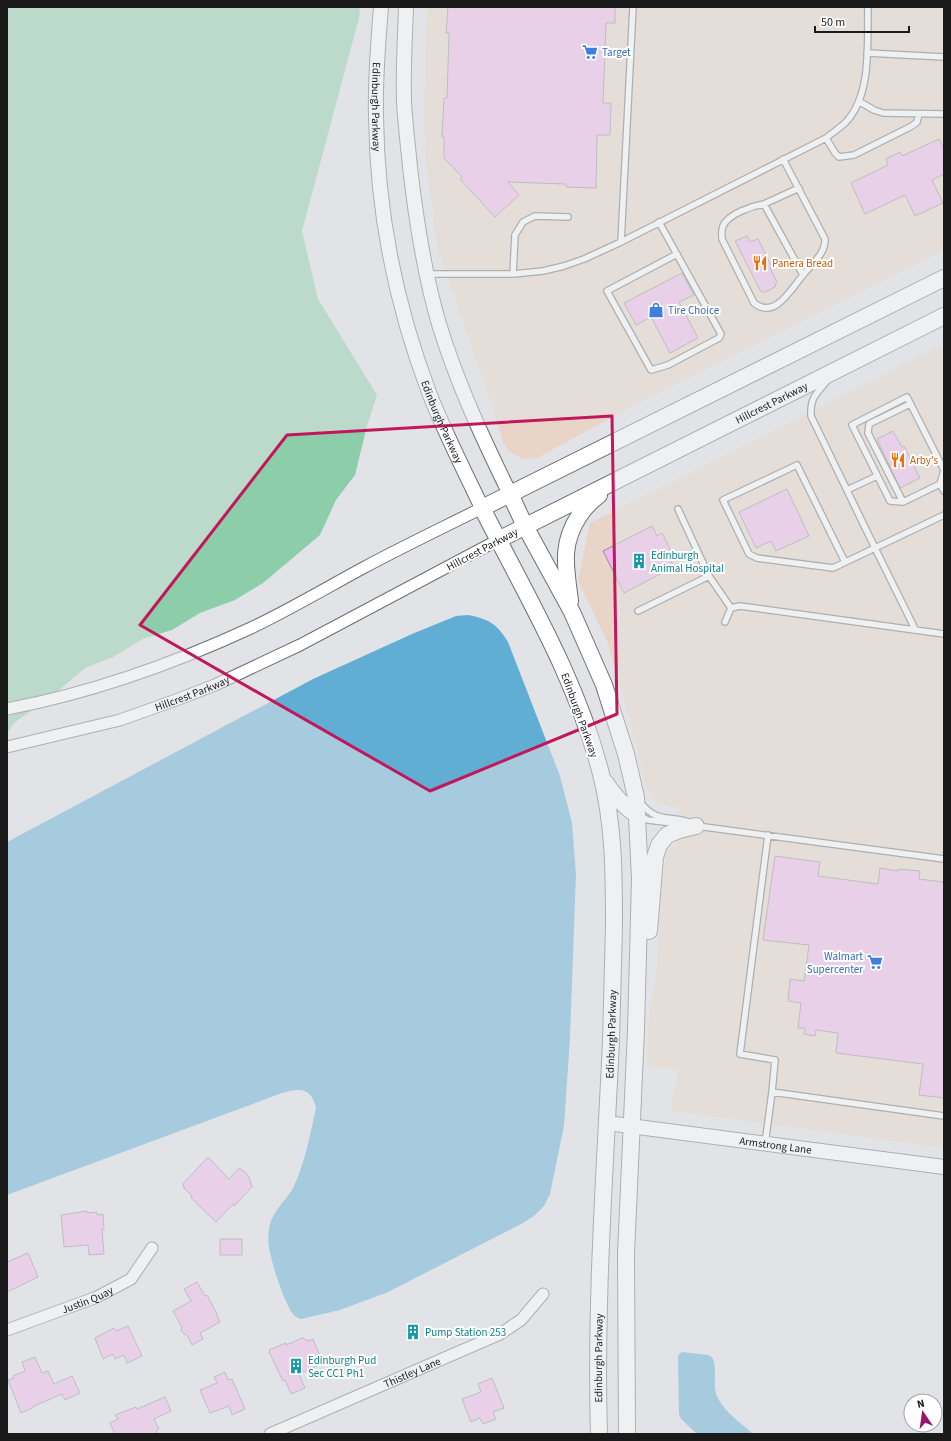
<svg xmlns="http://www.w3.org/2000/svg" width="951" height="1441" font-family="'Source Sans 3',sans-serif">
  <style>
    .commercial { fill: #e9d5c7 }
    .green { fill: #8dceaa }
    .water { fill: #60aed4 }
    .building { fill: #f0b8ee; stroke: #929092 }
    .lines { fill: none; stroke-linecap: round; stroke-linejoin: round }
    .service-casing { stroke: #6e6f71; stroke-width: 8 }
    .minor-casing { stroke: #6e6f71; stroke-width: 13 }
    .tertiary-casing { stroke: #6e6f71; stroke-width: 16 }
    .secondary-casing { stroke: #6e6f71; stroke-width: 18 }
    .service { stroke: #fff; stroke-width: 5.5 }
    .minor { stroke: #fff; stroke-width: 11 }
    .tertiary { stroke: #fff; stroke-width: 14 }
    .secondary { stroke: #fff; stroke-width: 16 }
    .marked { fill: none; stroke: #c2185b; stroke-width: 3; stroke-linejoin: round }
    .labels { text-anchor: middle; stroke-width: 4; stroke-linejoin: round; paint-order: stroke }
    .shop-label { font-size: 11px; fill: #366cbe; stroke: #fff; text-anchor: start }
    .street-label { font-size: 11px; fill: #1a1a1b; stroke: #fff }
    .food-label { font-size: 11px; fill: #c56008; stroke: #fff; text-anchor: start }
    .culture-label { font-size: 11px; fill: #0d838f; stroke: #fff; text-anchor: start }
  </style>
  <rect width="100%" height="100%" fill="#e2e3e6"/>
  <path class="commercial" d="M 428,7 L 944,7 L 944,250 L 644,400 L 537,458 L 523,459 L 509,452 L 503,442 L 489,396 L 438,251 L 425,153 L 424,103 Z
    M 944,345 L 944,1148 L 672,1111 L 672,1101 L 679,1069 L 647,1067 L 649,1018 L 658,960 L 661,895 L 666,855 L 671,846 L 676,844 L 680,808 L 666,806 L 653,799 L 646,787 L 632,728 L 607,641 L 578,581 L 590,523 Z"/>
  <path class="green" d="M 7,7 L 360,7 L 359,18 L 302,231 L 318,299 L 377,395 L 367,426 L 355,475 L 336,500 L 320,535 L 263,583 L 235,600 L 200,613 L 172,630 L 143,639 L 113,657 L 85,668 L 52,696 L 14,723 L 7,733 Z"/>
  <path class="water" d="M 468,615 C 489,619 497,624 508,642 L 560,776 L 572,823 L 576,874 L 570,1038 L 564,1126 L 550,1194 L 544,1206 L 534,1216 L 523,1223 L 388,1292 L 340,1310 L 301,1319 C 298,1318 295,1317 293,1314 C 284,1303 272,1264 269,1248 C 268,1241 268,1231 270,1224 C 274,1210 286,1200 293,1188 C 305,1163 310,1135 316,1108 C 311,1087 300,1088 282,1093 L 7,1195 L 7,842 L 313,679 L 412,634 L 456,616 Z
    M 682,1352 L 708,1355 L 712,1357 C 717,1366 714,1378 715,1388 C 716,1406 740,1422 753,1434 L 697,1434 L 681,1419 L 679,1414 L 678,1358 L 679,1354 Z"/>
  <path class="building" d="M 448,7 L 615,7 L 615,23 L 606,23 L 603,103 L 611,103 L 610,135 L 597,135 L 596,188 L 566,187 L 566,184 L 508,182 L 519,195 L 495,217 L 460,179 L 462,177 L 444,158 L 444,137 L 442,137 L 444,98 L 447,98 L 449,33 L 446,33 Z
    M 939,139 L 944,149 L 944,174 L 932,180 L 943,203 L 915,216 L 905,195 L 865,214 L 851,183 L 888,165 L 886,159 L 900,152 L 902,156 Z
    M 747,236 L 750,242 L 758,239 L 772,267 L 770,268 L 777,282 L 776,283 L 775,287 L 765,292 L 761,292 L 735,241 Z
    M 682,273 L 694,295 L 679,302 L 698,338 L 670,353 L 651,317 L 636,325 L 624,303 Z
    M 893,431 L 902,447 L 904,446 L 920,478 L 900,488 L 877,439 Z
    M 787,489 L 809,536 L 776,551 L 771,541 L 756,548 L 739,512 Z
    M 652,526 L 657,536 L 662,533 L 672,553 L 668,555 L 674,567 L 624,593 L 603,551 Z
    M 775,856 L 820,862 L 818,876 L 878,884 L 880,868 L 898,871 L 898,869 L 920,871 L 919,879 L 943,882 L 943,884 L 944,884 L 944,1098 L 919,1095 L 923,1064 L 836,1053 L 838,1033 L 816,1030 L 815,1036 L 804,1034 L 805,1028 L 798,1028 L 801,1003 L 788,1001 L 790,979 L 804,981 L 809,945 L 763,940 Z
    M 208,1157 L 229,1179 L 239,1168 L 245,1172 L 249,1177 L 252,1187 L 234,1206 L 233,1204 L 216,1222 L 191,1198 L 192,1196 L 184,1188 L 183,1184 Z
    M 87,1211 L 87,1213 L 97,1212 L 97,1215 L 103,1214 L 104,1229 L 102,1229 L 104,1254 L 89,1255 L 88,1245 L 64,1247 L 61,1215 Z
    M 220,1239 L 242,1239 L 242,1255 L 220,1255 Z
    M 28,1253 L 38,1277 L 7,1292 L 7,1262 Z
    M 197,1282 L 205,1296 L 207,1295 L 217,1314 L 217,1316 L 220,1322 L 200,1333 L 203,1339 L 192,1345 L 187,1335 L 184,1334 L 181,1330 L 182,1327 L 173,1311 L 191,1301 L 184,1289 Z
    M 128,1326 L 142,1356 L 127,1363 L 124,1355 L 115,1359 L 113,1354 L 103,1359 L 95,1338 L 114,1328 L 116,1331 Z
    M 415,1326 L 419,1335 L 410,1338 L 406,1330 Z
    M 302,1338 L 309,1341 L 313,1339 L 320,1356 L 316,1358 L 318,1364 L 317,1366 L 299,1374 L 305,1388 L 291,1394 L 285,1380 L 283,1381 L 269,1352 L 270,1351 L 269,1350 L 286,1343 L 286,1345 Z
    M 35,1357 L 42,1373 L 48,1371 L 54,1384 L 72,1376 L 80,1393 L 65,1400 L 62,1394 L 32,1407 L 32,1408 L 21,1413 L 8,1380 L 14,1378 L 13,1376 L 25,1371 L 22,1362 Z
    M 225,1372 L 228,1380 L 232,1379 L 245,1409 L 232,1415 L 229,1406 L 210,1413 L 200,1390 L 217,1383 L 214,1377 Z
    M 492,1378 L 504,1408 L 493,1412 L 496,1419 L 483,1424 L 480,1418 L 471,1422 L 462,1399 L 481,1392 L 478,1384 Z
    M 165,1397 L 171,1411 L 154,1419 L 159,1429 L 156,1431 L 158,1434 L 115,1434 L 110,1423 L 118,1419 L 115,1415 L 136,1407 L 137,1409 Z"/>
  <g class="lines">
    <defs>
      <path id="service" d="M 867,53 L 944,57
        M 860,102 L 874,110 L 883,113 L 944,114
        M 826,138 L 835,153 L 839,157 L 854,155 L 912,126 L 917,122 L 919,114
        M 783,159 L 825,239 C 826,253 811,265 803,275 L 764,204 L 799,188
        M 764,204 C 752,206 728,214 723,226 C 721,231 722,235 722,239 L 754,303 C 775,320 791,289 803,275
        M 659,222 L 721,334 L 719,338 L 668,365 L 651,370 L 607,291 L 677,254
        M 621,242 L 633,7
        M 426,274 L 513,274 L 543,271 L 564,266 L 584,259 L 621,242 L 826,138 C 832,133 840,128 846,122 C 872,94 867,44 868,7
        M 513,274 L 515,235 L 523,222 L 535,216 L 568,217
        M 827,381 C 816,394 810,398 811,416 L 875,548 L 833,568 L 757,558 L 749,554 L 723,500 L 797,465 L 845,562
        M 940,484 L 903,502 L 890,501 L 852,425 L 907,397 L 944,470 L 940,484 L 944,491
        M 847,490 L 877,476
        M 903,502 L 868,433 L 869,424 L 910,404
        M 678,509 L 709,576 L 731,608
        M 638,611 L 709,576
        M 725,622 L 731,608 L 740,606 L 944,634
        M 915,629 L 875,548 L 944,515
        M 640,802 C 658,825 670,814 691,823
        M 640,816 L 648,820 L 680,824
        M 697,826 L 944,859
        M 772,1092 L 944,1116
        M 765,1144 L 772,1092 L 775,1060 L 740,1054 L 768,835"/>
      <g id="minor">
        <path d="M 7,709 C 91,693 173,664 251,628 C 289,610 326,588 363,568 C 402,547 442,528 482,508"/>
        <path id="s1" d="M 7,747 L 120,720 L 176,700 L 215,685 L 300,645 L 498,540"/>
        <path id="s2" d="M 7,1330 L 97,1297 L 131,1279 L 152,1248"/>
        <path id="s3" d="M 270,1434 L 500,1334 L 521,1320 L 543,1294"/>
      </g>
      <g id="tertiary">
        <path id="s4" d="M 381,7 C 378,43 375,80 376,116 C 377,211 396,306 430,395 C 445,433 464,470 482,508"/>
        <path d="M 406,7 C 405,38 403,69 404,101 C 405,123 408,145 410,167 C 416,220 424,273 439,324 C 457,383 483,439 510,494"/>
        <path id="s5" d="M 607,1123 L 944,1167"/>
      </g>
      <g id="secondary">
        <path d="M 510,494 L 525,526 L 572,612 L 604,685 L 626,754 L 636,797 L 640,879 L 636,1030 L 626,1254 L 627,1434"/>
        <path id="s6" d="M 498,540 L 944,316"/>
        <path d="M 570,601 C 566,568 560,545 579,516 C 584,508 591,501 599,495"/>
        <path d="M 605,782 C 614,796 623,806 637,815"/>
        <path d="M 649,931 L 655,857 L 659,845 L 667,835 L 679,830 L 696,826"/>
        <path id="s7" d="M 599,1434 C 595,1304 605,1171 611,1041 C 612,1003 613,965 614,926 C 614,875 614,824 601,774 C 577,679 526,595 482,508 L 944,278"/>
      </g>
    </defs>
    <use href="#service" class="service-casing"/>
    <use href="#minor" class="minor-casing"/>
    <use href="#tertiary" class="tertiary-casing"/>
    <use href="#secondary" class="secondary-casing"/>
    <use href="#service" class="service"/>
    <use href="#minor" class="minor"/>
    <use href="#tertiary" class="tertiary"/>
    <use href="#secondary" class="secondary"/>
  </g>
  <path d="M0 0H951V1441H0ZM 612,416 L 617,714 L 430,791 L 140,625 L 287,435 Z" fill="#e2e3e6" fill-opacity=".55" fill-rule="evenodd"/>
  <path class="marked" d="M 612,416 L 617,714 L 430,791 L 140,625 L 287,435 Z"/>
  <defs>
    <symbol id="supermarket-bare" viewBox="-9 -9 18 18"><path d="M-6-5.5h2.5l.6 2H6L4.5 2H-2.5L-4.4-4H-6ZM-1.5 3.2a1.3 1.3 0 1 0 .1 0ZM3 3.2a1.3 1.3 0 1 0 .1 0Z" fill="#3f7fe0" stroke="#fff" stroke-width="2.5" paint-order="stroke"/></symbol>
    <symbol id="restaurant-bare" viewBox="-9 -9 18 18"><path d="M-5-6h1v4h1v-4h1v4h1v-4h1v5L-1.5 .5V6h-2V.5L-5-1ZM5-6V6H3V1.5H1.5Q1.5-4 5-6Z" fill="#e8710a" stroke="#fff" stroke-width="2.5" paint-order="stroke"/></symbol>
    <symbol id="shop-bare" viewBox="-9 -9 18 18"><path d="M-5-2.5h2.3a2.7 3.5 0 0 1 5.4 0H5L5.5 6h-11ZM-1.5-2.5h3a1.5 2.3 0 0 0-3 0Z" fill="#3f7fe0" stroke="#fff" stroke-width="2.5" paint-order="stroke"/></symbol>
    <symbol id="building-bare" viewBox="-9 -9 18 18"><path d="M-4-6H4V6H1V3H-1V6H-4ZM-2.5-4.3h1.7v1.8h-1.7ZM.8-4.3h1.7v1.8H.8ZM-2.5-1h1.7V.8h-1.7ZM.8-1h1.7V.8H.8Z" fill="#0f9aa8" stroke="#fff" stroke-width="2.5" paint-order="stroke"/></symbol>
  </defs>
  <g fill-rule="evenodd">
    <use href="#supermarket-bare" x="579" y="41" width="22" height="22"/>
    <use href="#restaurant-bare" x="749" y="252" width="22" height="22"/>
    <use href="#shop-bare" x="645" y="299" width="22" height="22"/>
    <use href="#restaurant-bare" x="887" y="449" width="22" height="22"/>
    <use href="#building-bare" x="628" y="550" width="22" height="22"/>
    <use href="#supermarket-bare" x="864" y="951" width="22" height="22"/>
    <use href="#building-bare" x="402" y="1321" width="22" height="22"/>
    <use href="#building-bare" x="285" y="1355" width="22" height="22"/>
  </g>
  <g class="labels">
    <g class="shop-label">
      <text x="602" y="56">Target</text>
      <text x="668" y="314">Tire Choice</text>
      <text x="863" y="960" text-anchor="end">Walmart<tspan x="863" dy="13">Supercenter</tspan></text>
    </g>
    <g class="street-label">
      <text dy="4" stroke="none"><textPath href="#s4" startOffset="100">Edinburgh Parkway</textPath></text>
      <text dy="4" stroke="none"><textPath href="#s6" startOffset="306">Hillcrest Parkway</textPath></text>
      <text dy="4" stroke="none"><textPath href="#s4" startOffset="424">Edinburgh Parkway</textPath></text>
      <text transform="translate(482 549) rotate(-28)" y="4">Hillcrest Parkway</text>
      <text dy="4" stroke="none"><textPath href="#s1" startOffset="193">Hillcrest Parkway</textPath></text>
      <text transform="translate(580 715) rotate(70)" y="4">Edinburgh Parkway</text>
      <text dy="4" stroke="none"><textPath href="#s7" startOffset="400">Edinburgh Parkway</textPath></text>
      <text dy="4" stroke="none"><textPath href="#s5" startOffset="170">Armstrong Lane</textPath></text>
      <text dy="4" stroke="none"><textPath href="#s2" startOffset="86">Justin Quay</textPath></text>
      <text dy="4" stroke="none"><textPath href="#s7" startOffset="76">Edinburgh Parkway</textPath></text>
      <text dy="4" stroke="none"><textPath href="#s3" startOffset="155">Thistley Lane</textPath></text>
    </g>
    <g class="food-label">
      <text x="772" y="267">Panera Bread</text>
      <text x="910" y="464">Arby's</text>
    </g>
    <g class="culture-label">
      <text x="651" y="559">Edinburgh<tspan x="651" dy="13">Animal Hospital</tspan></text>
      <text x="425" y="1336">Pump Station 253</text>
      <text x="308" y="1364">Edinburgh Pud<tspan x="308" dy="13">Sec CC1 Ph1</tspan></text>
    </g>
  </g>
  <rect width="951" height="1441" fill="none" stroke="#1a1a1b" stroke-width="16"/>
  <g transform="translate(923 1413) rotate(347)"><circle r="19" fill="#ffffff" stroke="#a3a3a4"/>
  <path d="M0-3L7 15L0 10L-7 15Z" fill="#98156b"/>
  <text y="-6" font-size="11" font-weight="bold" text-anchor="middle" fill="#1a1a1b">N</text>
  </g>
  <path d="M815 26v6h94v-6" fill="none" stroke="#1a1a1b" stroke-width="2"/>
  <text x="821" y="26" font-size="12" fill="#1a1a1b" stroke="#ffffff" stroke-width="3" paint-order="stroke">50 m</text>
</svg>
